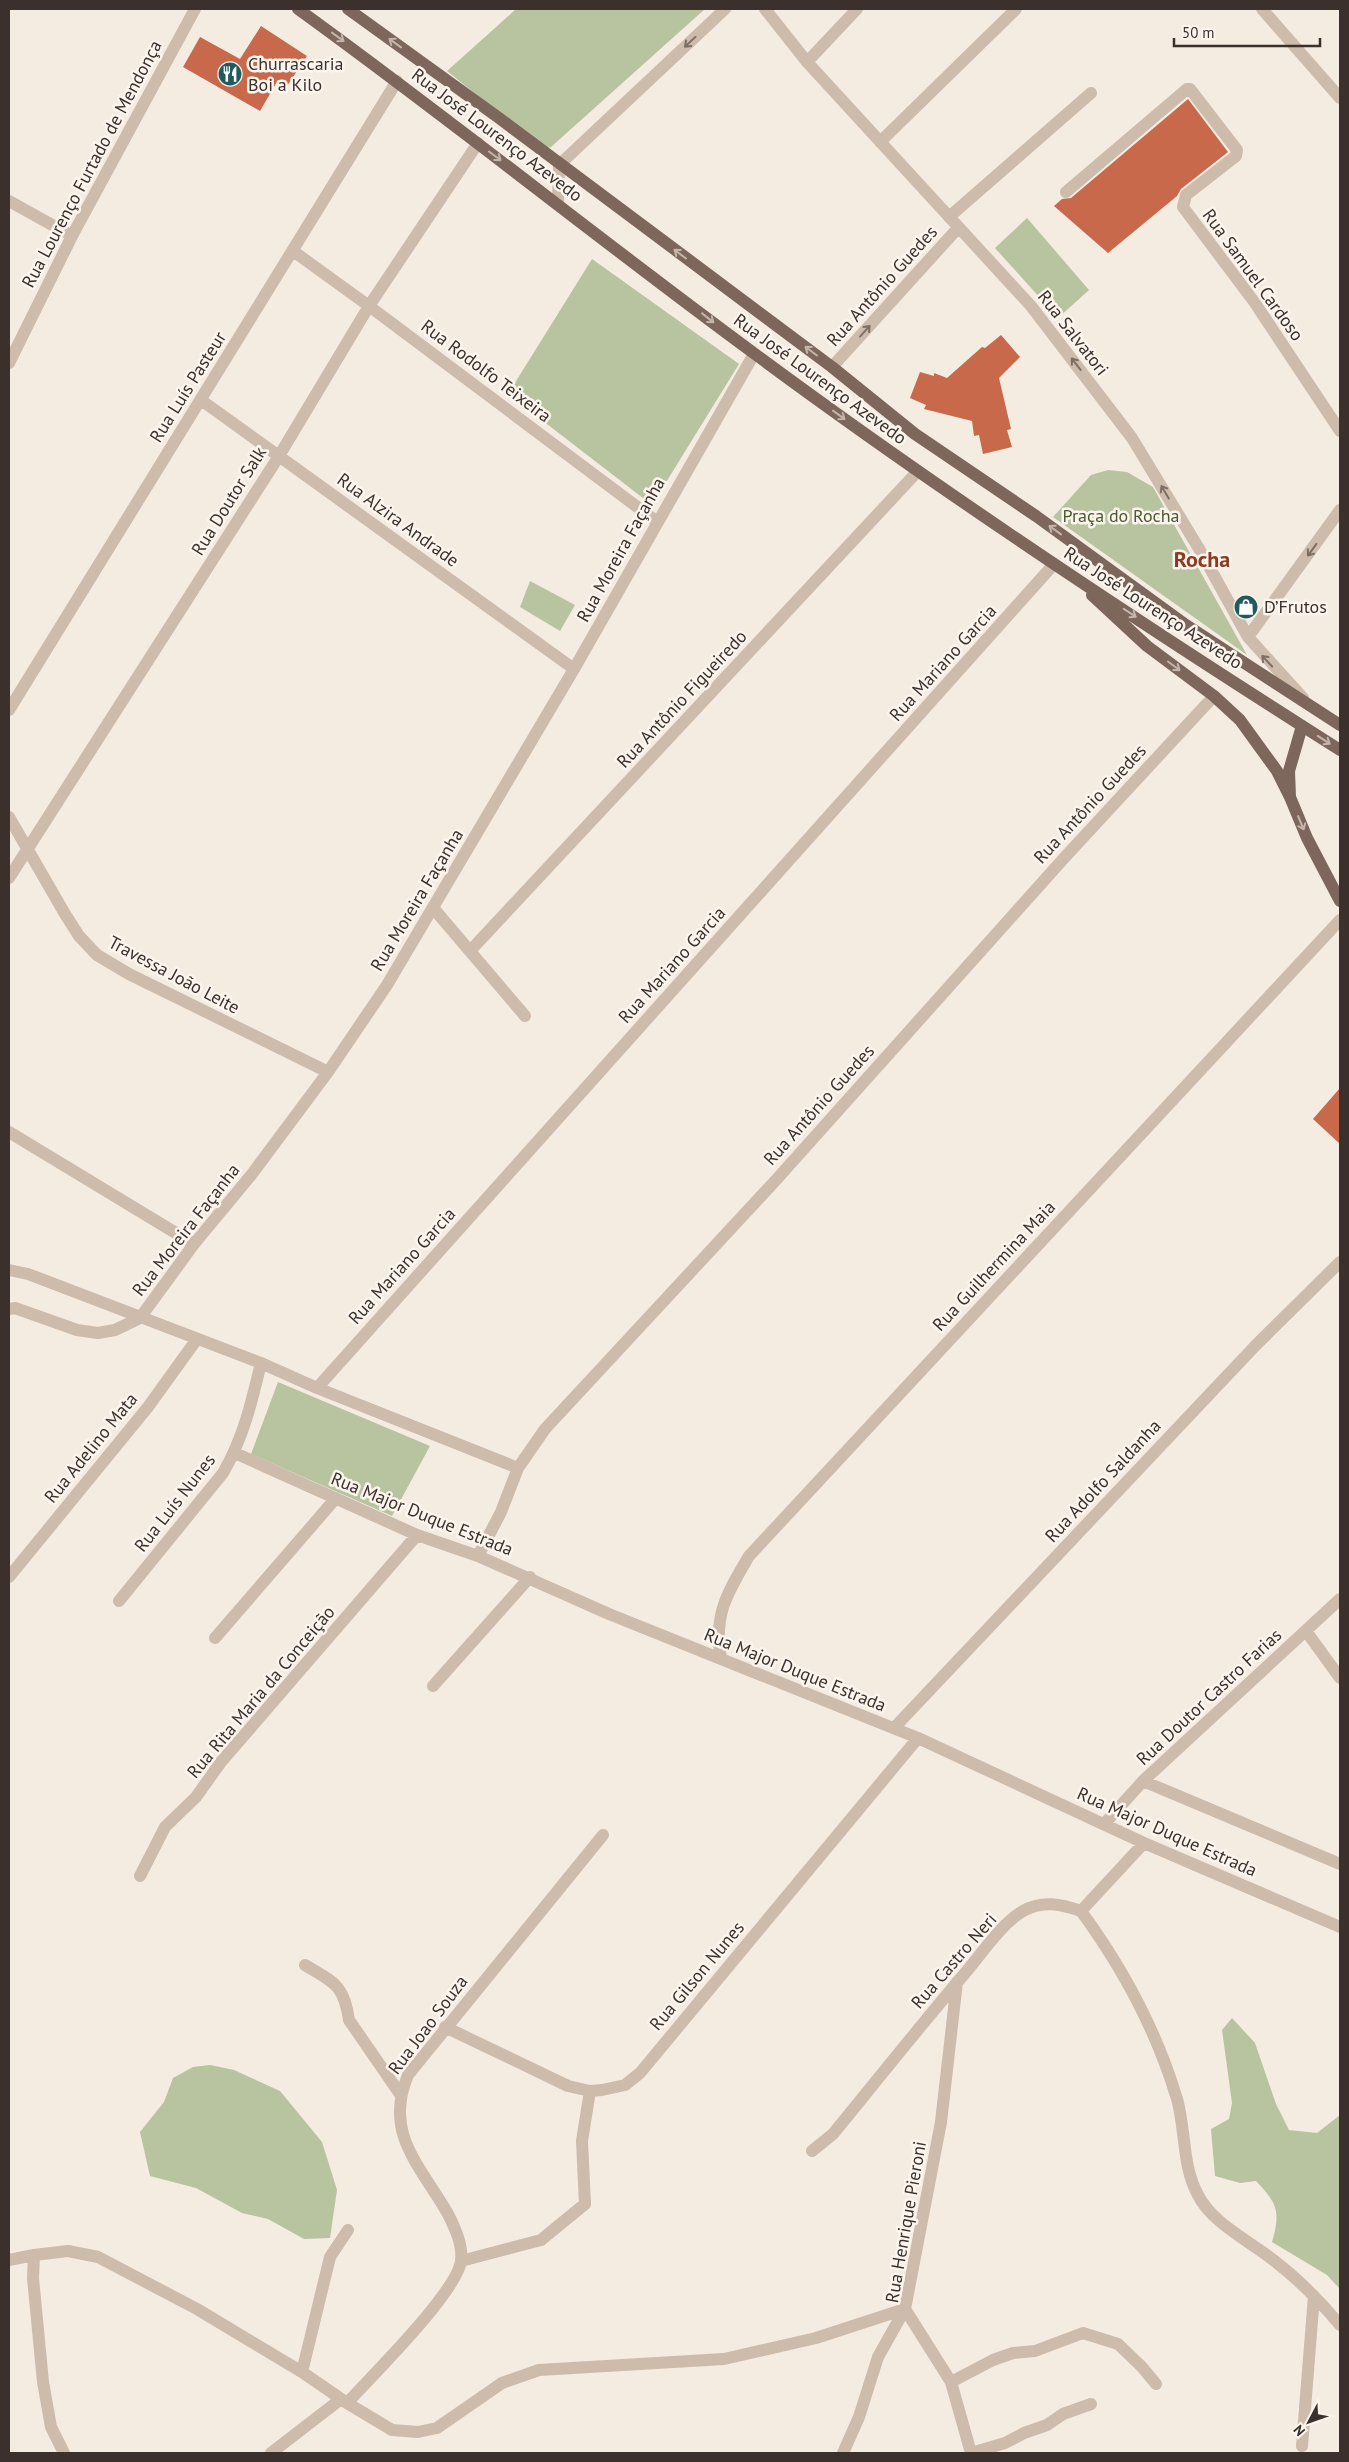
<svg xmlns="http://www.w3.org/2000/svg" width="1349" height="2462" font-family="'PT Sans',sans-serif">
  <style>
    .green { fill: #b8c4a0 }
    .building { fill: #c8694b }
    .lines { fill: none; stroke-linecap: round; stroke-linejoin: round }
    .minor { stroke: #cdbbac; stroke-width: 12 }
    .major { stroke: #7d675c; stroke-width: 12 }
    .oneway { stroke: #c2b5ac }
    .oneway2 { stroke: #7d6f65 }
    .labels { text-anchor: middle; stroke-width: 5; stroke-linejoin: round; paint-order: stroke }
    .poi-label { font-size: 18px; fill: #3b302b; stroke: #fbf5ee; text-anchor: start }
    .street-label { font-size: 18px; fill: #3b302b; stroke: #fbf5ee }
    .park-label { font-size: 18px; fill: #4a5a2e; stroke: #fbf5ee }
    .district-label { font-size: 22px; font-weight: bold; fill: #8c3b22; stroke: #fbf5ee }
  </style>
  <rect width="100%" height="100%" fill="#f4ebe1"/>
  <path class="green" d="M 516,9 L 705,9 L 551,147 L 544,149 L 447,71 Z
    M 1027,218 L 1089,290 L 1058,318 L 995,248 Z
    M 592,259 L 739,364 L 652,505 L 508,394 Z
    M 1108,470 L 1127,472 L 1153,487 L 1247,655 L 1053,517 L 1091,475 Z
    M 530,581 L 575,605 L 560,631 L 520,607 Z
    M 278,1382 L 430,1446 L 392,1516 L 251,1454 Z
    M 1232,2018 L 1255,2043 L 1276,2104 L 1289,2130 L 1317,2133 L 1340,2115 L 1340,2289 L 1327,2275 L 1272,2242 C 1281,2211 1277,2203 1256,2181 L 1240,2183 L 1215,2176 L 1211,2129 L 1229,2119 L 1232,2103 L 1222,2030 Z
    M 210,2065 L 234,2070 L 280,2091 L 322,2142 L 337,2190 L 330,2238 L 304,2239 L 268,2219 L 242,2213 L 196,2188 L 150,2176 L 140,2132 L 164,2102 L 173,2078 L 193,2067 Z"/>
  <path class="building" d="M 261,26 L 307,56 L 287,86 L 278,80 L 260,111 L 183,67 L 200,37 L 240,59 Z
    M 1188,99 L 1228,152 L 1181,189 L 1177,196 L 1108,253 L 1054,206 L 1062,199 L 1071,198 Z
    M 1001,335 L 1020,357 L 999,378 L 1011,429 L 1007,430 L 1012,447 L 983,454 L 979,435 L 974,436 L 972,421 L 924,409 L 926,405 L 910,398 L 920,372 L 934,376 L 934,373 L 947,378 L 982,347 L 985,348 Z
    M 1340,1088 L 1340,1144 L 1313,1119 Z"/>
  <g class="lines">
    <path class="minor" d="M 765,9 L 807,62 L 1031,306 L 1132,438 L 1201,552 L 1248,637 L 1303,698
      M 1262,9 L 1340,98
      M 807,62 L 857,9
      M 880,142 L 1016,9
      M 1066,192 L 1187,89 L 1190,89 L 1237,150 L 1236,156 L 1186,195 L 1183,207 L 1255,303 L 1340,431
      M 9,201 L 72,236
      M 558,204 L 559,165 L 725,9
      M 949,217 L 1091,93
      M 293,251 L 369,306 L 656,521
      M 9,363 L 72,236 L 195,9
      M 832,367 L 958,228
      M 201,400 L 574,669
      M 1248,637 L 1340,510
      M 9,710 L 397,81
      M 9,817 L 65,914 L 79,936 L 97,955 L 129,974 L 328,1072
      M 9,878 L 279,456 L 369,306 L 478,143
      M 434,909 L 525,1016
      M 470,951 L 918,471
      M 9,1132 L 194,1244
      M 9,1270 L 28,1274 L 261,1363 L 317,1388 L 518,1468
      M 9,1309 L 15,1308 L 77,1330 L 98,1333 L 115,1330 L 140,1318 L 194,1244 L 252,1174 L 328,1072 L 387,985 L 574,669 L 754,354
      M 317,1388 L 1054,564
      M 235,1453 L 417,1535 L 478,1556 L 609,1614 L 918,1738 L 1144,1843 L 1340,1927
      M 478,1556 L 501,1512 L 518,1468 L 545,1429 L 776,1180 L 1065,857 L 1214,696
      M 9,1577 L 148,1407 L 197,1339
      M 119,1601 L 223,1473 C 243,1439 252,1401 261,1363
      M 1306,1631 L 1340,1678
      M 215,1638 L 336,1498
      M 721,1658 C 713,1614 728,1592 749,1556 L 1340,920
      M 433,1686 L 530,1577
      M 894,1728 L 1256,1345 L 1340,1262
      M 1143,1781 L 1340,1864
      M 1105,1823 L 1143,1781 L 1340,1599
      M 140,1876 L 165,1827 L 196,1797 L 221,1762 L 417,1535
      M 1081,1911 C 1122,1967 1157,2032 1177,2099 C 1186,2131 1182,2166 1198,2195 C 1212,2223 1248,2240 1272,2259 C 1297,2278 1320,2301 1340,2325
      M 305,1965 C 333,1982 344,1984 349,2020 L 400,2094
      M 957,1982 L 941,2122 L 905,2309 L 951,2382 L 971,2453
      M 445,2027 L 568,2086 L 590,2091 L 602,2090 L 625,2085 L 640,2073 L 918,1738
      M 812,2151 L 833,2134 C 877,2080 921,2025 966,1972 C 982,1953 1002,1923 1023,1911 C 1042,1900 1061,1904 1081,1911 L 1144,1843
      M 9,2260 L 34,2255
      M 461,2261 L 541,2240 L 585,2204 L 582,2141 L 590,2091
      M 302,2372 L 330,2257 L 348,2230
      M 951,2382 L 993,2360 L 1013,2353 L 1035,2351 L 1083,2333 L 1118,2344 L 1142,2367 L 1156,2384
      M 347,2403 C 371,2377 457,2292 461,2261 C 463,2245 455,2228 448,2214 C 421,2166 383,2134 408,2075 L 603,1835
      M 1302,2446 L 1314,2296
      M 64,2453 L 51,2427 L 43,2382 L 33,2278 L 34,2255 L 68,2251 L 98,2257 L 197,2309 L 302,2372 L 347,2403 L 392,2430 L 418,2432 L 437,2428 L 502,2383 L 539,2370 L 724,2359 L 816,2338 L 905,2309
      M 271,2453 L 341,2399
      M 843,2453 L 859,2417 L 878,2357 L 905,2309
      M 971,2453 L 1005,2443 L 1024,2433 L 1047,2425 L 1063,2414 L 1091,2404"/>
    <path class="major" d="M 298,9 C 453,121 601,241 755,354 C 944,494 1141,624 1340,750
      M 348,9 L 499,118 L 832,367 L 915,434 L 1036,516 L 1186,625 L 1340,725
      M 1092,595 L 1147,646 L 1214,696 L 1240,720 L 1277,771 L 1290,797
      M 1302,726 L 1289,771 L 1290,797 L 1307,838 L 1340,901"/>
  </g>
  <defs><path id="oneway-shaft" d="M-6 0H5M1.5-3L5.5 0L1.5 3" fill="none" stroke-width="1.6" stroke-linecap="round" stroke-linejoin="round" transform="scale(1.25)"/></defs>
  <g class="oneway">
    <use href="#oneway-shaft" transform="translate(338 37) rotate(36)"/>
    <use href="#oneway-shaft" transform="translate(395 43) rotate(-144)"/>
    <use href="#oneway-shaft" transform="translate(495 156) rotate(37)"/>
    <use href="#oneway-shaft" transform="translate(680 254) rotate(-143)"/>
    <use href="#oneway-shaft" transform="translate(708 318) rotate(38)"/>
    <use href="#oneway-shaft" transform="translate(811 351) rotate(-143)"/>
    <use href="#oneway-shaft" transform="translate(839 415) rotate(36)"/>
    <use href="#oneway-shaft" transform="translate(1055 530) rotate(-144)"/>
    <use href="#oneway-shaft" transform="translate(1130 613) rotate(33)"/>
    <use href="#oneway-shaft" transform="translate(1174 666) rotate(37)"/>
    <use href="#oneway-shaft" transform="translate(1324 740) rotate(33)"/>
    <use href="#oneway-shaft" transform="translate(1301 823) rotate(67)"/>
  </g>
  <g class="oneway2">
    <use href="#oneway-shaft" transform="translate(690 42) rotate(137)"/>
    <use href="#oneway-shaft" transform="translate(865 331) rotate(-48)"/>
    <use href="#oneway-shaft" transform="translate(1076 364) rotate(-128)"/>
    <use href="#oneway-shaft" transform="translate(1165 492) rotate(-121)"/>
    <use href="#oneway-shaft" transform="translate(1312 550) rotate(126)"/>
    <use href="#oneway-shaft" transform="translate(1267 661) rotate(-133)"/>
  </g>
  <defs>
    <symbol id="restaurant-disc" viewBox="-11 -11 22 22"><circle r="9.5" fill="#1f5a5e" stroke="#fbf5ee"/><path d="M-5-6h1v4h1v-4h1v4h1v-4h1v5L-1.5 .5V6h-2V.5L-5-1ZM5-6V6H3V1.5H1.5Q1.5-4 5-6Z" fill="#fff"/></symbol>
    <symbol id="shop-disc" viewBox="-11 -11 22 22"><circle r="9.5" fill="#1f5a5e" stroke="#fbf5ee"/><path d="M-5-2.5h2.3a2.7 3.5 0 0 1 5.4 0H5L5.5 6h-11ZM-1.5-2.5h3a1.5 2.3 0 0 0-3 0Z" fill="#fff"/></symbol>
  </defs>
  <g fill-rule="evenodd">
    <use href="#restaurant-disc" x="216" y="60" width="28" height="28"/>
    <use href="#shop-disc" x="1232" y="593" width="28" height="28"/>
  </g>
  <g class="labels">
    <g class="poi-label">
      <text x="248" y="70">Churrascaria<tspan x="248" dy="21">Boi a Kilo</tspan></text>
      <text x="1264" y="613">D’Frutos</text>
    </g>
    <g class="street-label">
      <text transform="translate(497 135) rotate(37)" y="6">Rua José Lourenço Azevedo</text>
      <text transform="translate(92 164) rotate(-62)" y="6">Rua Lourenço Furtado de Mendonça</text>
      <text transform="translate(1253 275) rotate(54)" y="6">Rua Samuel Cardoso</text>
      <text transform="translate(882 286) rotate(-48)" y="6">Rua Antônio Guedes</text>
      <text transform="translate(1073 333) rotate(52)" y="6">Rua Salvatori</text>
      <text transform="translate(486 371) rotate(37)" y="6">Rua Rodolfo Teixeira</text>
      <text transform="translate(820 379) rotate(36)" y="6">Rua José Lourenço Azevedo</text>
      <text transform="translate(188 387) rotate(-58)" y="6">Rua Luís Pasteur</text>
      <text transform="translate(229 501) rotate(-58)" y="6">Rua Doutor Salk</text>
      <text transform="translate(398 520) rotate(36)" y="6">Rua Alzira Andrade</text>
      <text transform="translate(621 550) rotate(-61)" y="6">Rua Moreira Façanha</text>
      <text transform="translate(1153 608) rotate(33)" y="6">Rua José Lourenço Azevedo</text>
      <text transform="translate(943 663) rotate(-48)" y="6">Rua Mariano Garcia</text>
      <text transform="translate(682 699) rotate(-47)" y="6">Rua Antônio Figueiredo</text>
      <text transform="translate(1090 804) rotate(-47)" y="6">Rua Antônio Guedes</text>
      <text transform="translate(417 900) rotate(-59)" y="6">Rua Moreira Façanha</text>
      <text transform="translate(672 965) rotate(-48)" y="6">Rua Mariano Garcia</text>
      <text transform="translate(174 975) rotate(28)" y="6">Travessa João Leite</text>
      <text transform="translate(819 1105) rotate(-48)" y="6">Rua Antônio Guedes</text>
      <text transform="translate(186 1230) rotate(-52)" y="6">Rua Moreira Façanha</text>
      <text transform="translate(402 1266) rotate(-48)" y="6">Rua Mariano Garcia</text>
      <text transform="translate(994 1266) rotate(-47)" y="6">Rua Guilhermina Maia</text>
      <text transform="translate(91 1448) rotate(-51)" y="6">Rua Adelino Mata</text>
      <text transform="translate(1103 1481) rotate(-47)" y="6">Rua Adolfo Saldanha</text>
      <text transform="translate(175 1503) rotate(-52)" y="6">Rua Luís Nunes</text>
      <text transform="translate(422 1514) rotate(22)" y="6">Rua Major Duque Estrada</text>
      <text transform="translate(795 1670) rotate(22)" y="6">Rua Major Duque Estrada</text>
      <text transform="translate(261 1692) rotate(-50)" y="6">Rua Rita Maria da Conceição</text>
      <text transform="translate(1209 1697) rotate(-43)" y="6">Rua Doutor Castro Farias</text>
      <text transform="translate(1167 1832) rotate(24)" y="6">Rua Major Duque Estrada</text>
      <text transform="translate(954 1961) rotate(-49)" y="6">Rua Castro Neri</text>
      <text transform="translate(697 1976) rotate(-50)" y="6">Rua Gilson Nunes</text>
      <text transform="translate(428 2025) rotate(-53)" y="6">Rua Joao Souza</text>
      <text transform="translate(906 2222) rotate(-80)" y="6">Rua Henrique Pieroni</text>
    </g>
    <g class="park-label">
      <text x="1121" y="522">Praça do Rocha</text>
    </g>
    <g class="district-label">
      <text x="1202" y="567">Rocha</text>
    </g>
  </g>
  <rect width="1349" height="2462" fill="none" stroke="#3b302b" stroke-width="20"/>
  <g transform="translate(1309 2422) rotate(229)" stroke="#fbf5ee" stroke-width="4" paint-order="stroke">
  <path d="M0-4L9 19L0 12L-9 19Z" fill="#3b302b"/>
  <text y="-8" font-size="14" font-weight="bold" text-anchor="middle" fill="#3b302b">N</text>
  </g>
  <path d="M1174 38v8h146v-8" fill="none" stroke="#3b302b" stroke-width="2.5"/>
  <text x="1182" y="38" font-size="15" fill="#3b302b" stroke="#fbf5ee" stroke-width="4" paint-order="stroke">50 m</text>
</svg>
